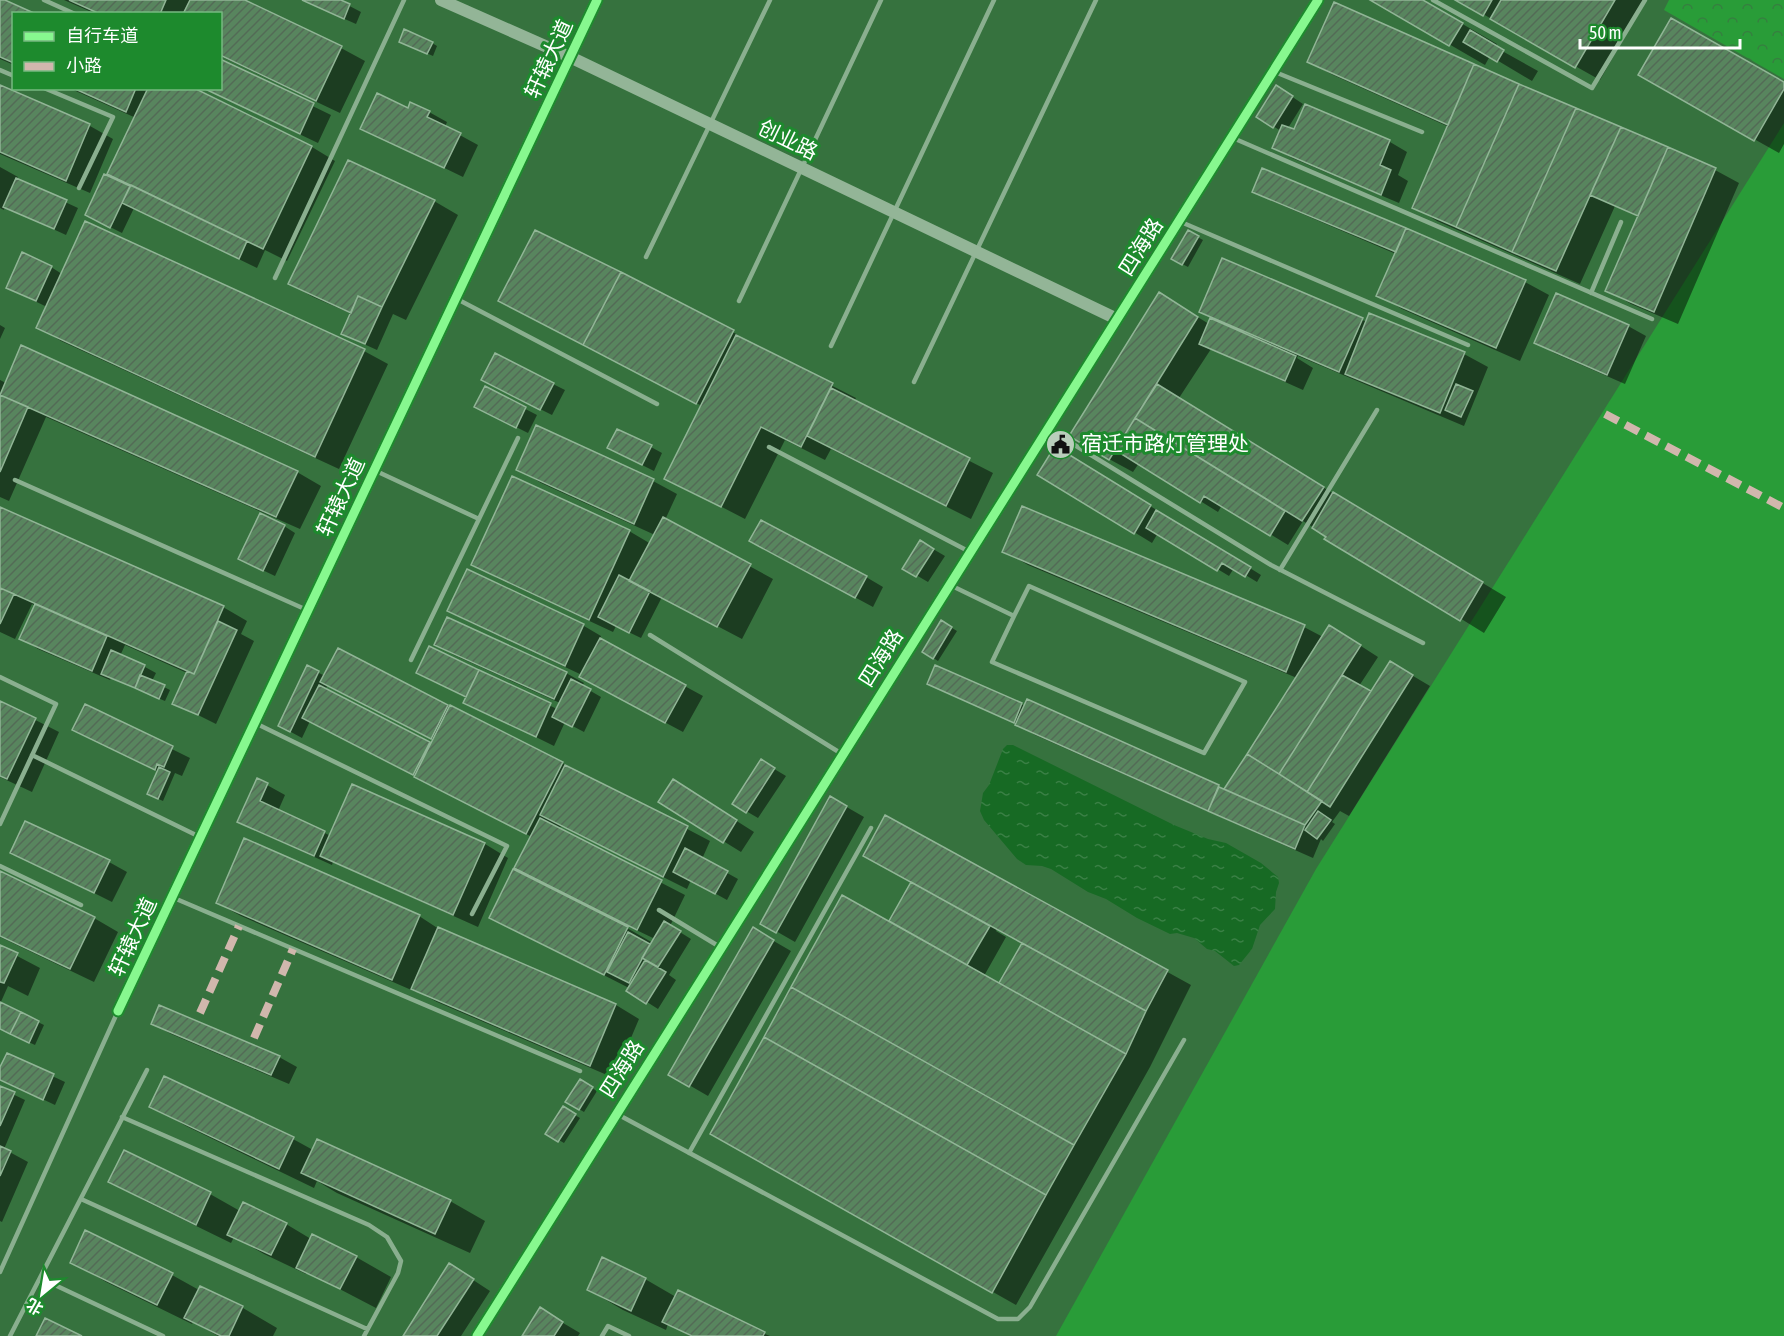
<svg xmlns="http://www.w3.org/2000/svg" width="1784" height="1336" font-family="'Asap Condensed','Noto Sans SC',sans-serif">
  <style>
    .forest { fill: url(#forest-crowns) }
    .garden { fill: #299c38 }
    .water { fill: url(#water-ripples) }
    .shadow { fill: #0007; fill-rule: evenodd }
    .building { fill: url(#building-hatch); stroke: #91b596; stroke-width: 1.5 }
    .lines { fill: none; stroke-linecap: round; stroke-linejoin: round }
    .lane { stroke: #8aaf8f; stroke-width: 4.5 }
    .secondary { stroke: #93b597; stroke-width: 12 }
    .quiet { stroke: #d1b7ad; stroke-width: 8; stroke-dasharray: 15 8; stroke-linecap: butt }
    .cycleway-casing { stroke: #1d8a2d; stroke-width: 13 }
    .cycleway { stroke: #87f88f; stroke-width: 9 }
    .labels { text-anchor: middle; stroke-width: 6; stroke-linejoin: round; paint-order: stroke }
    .street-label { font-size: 21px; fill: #fff; stroke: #1d8a2d }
    .poi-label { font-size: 21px; fill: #fff; stroke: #1d8a2d; text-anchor: start }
  </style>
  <defs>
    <pattern id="forest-crowns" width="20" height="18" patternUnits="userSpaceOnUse" patternTransform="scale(1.5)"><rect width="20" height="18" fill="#299c38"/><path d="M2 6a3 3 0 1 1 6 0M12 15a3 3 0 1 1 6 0" fill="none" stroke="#35803f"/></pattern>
    <pattern id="water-ripples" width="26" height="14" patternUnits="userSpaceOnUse" patternTransform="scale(1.5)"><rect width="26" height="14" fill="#176a24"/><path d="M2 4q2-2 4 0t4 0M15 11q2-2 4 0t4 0" fill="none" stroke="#3a8045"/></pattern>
    <pattern id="building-hatch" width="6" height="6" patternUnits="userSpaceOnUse" patternTransform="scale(1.5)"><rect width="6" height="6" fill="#58855e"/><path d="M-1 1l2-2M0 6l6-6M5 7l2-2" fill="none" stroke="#536b56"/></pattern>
  </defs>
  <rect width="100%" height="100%" fill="#36723e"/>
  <path class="forest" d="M 1669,0 L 1784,0 L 1784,79 L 1664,10 Z"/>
  <path class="garden" d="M 1784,123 L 1784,1336 L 1056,1336 L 1316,869 Z"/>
  <path class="water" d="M 1007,745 L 1013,745 L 1174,825 L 1208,839 L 1226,843 L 1261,863 L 1278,877 L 1279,883 L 1276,892 L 1275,909 L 1260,925 L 1252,949 L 1239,965 L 1234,966 L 1215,951 L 1207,949 L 1194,938 L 1177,933 L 1170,934 L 1137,918 L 1106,899 L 1088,892 L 1051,869 L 1042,866 L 1026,865 L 1017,859 L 984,820 L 980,811 L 983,793 L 989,785 L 1003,749 Z"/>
  <path class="shadow" d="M 0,0 L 14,14 L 14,65 L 0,59 Z
    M 64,0 L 241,0 L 341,48 L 365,61 L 340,113 L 220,56 L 220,14 L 96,14 Z
    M 302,0 L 338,0 L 361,12 L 356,24 Z
    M 1373,0 L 1421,0 L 1497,44 L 1495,47 L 1538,71 L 1532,81 L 1490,56 L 1485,65 Z
    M 1458,0 L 1646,0 L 1600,80 Z
    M 432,43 L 437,46 L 433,56 L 406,44 Z
    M 220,61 L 331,115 L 318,143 L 203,88 L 220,88 Z
    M 1309,62 L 1715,170 L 1739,183 L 1678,324 L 1631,304 L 1607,290 L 1639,217 L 1615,206 L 1580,284 L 1437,221 L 1414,207 L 1449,127 L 1333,75 Z
    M 1640,75 L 1784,84 L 1784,144 L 1779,153 Z
    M 0,87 L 90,126 L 113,139 L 90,193 L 0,154 Z
    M 69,88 L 190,88 L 312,147 L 335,161 L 287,261 L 265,250 L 257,268 L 134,208 L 122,233 L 98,221 L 126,183 L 136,118 Z
    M 1288,94 L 1303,104 L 1288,128 L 1295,131 L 1306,106 L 1390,142 L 1407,152 L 1398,175 L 1408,181 L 1399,203 L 1292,158 L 1274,148 L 1281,131 L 1258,117 Z
    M 408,110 L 429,112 L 447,122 L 445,127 L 478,145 L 463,177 L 362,128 Z
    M 0,167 L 18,177 L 17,180 L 78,208 L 66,235 L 5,207 L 4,210 L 0,208 Z
    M 1254,191 L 1525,282 L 1549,295 L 1520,361 L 1402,309 L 1378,295 L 1396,254 L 1272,201 Z
    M 434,201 L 458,215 L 406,320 L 393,314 L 377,350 L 355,340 L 352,314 L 313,297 L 290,284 Z
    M 536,232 L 733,332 L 756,347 L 856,398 L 854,402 L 993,473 L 971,519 L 831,449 L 825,460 L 785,440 L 745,519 L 666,478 L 702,406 L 524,314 Z
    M 1188,232 L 1203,240 L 1188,267 L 1173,259 Z
    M 51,267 L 62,274 L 364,351 L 388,364 L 339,469 L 61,341 L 38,327 L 47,307 L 8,288 Z
    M 1183,308 L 1209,324 L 1219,324 L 1220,322 L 1201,311 L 1362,320 L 1464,354 L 1488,367 L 1464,426 L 1298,356 L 1297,358 L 1313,368 L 1303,390 L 1211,349 L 1179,398 L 1334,494 L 1506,597 L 1484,633 L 1303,521 L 1288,545 L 1222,505 L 1218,512 L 1139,463 L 1133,472 L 1109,459 Z
    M 0,325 L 5,328 L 0,339 Z
    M 1628,326 L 1646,336 L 1625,384 L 1554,353 L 1536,342 Z
    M 0,380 L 6,383 L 297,472 L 321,486 L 300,529 L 46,417 L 9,501 L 0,497 Z
    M 553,384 L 565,390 L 552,415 L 494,386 Z
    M 485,388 L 537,415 L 528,433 L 488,413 Z
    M 537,427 L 653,481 L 677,494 L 665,520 L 773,579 L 742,639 L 662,597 L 641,638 L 616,626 L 613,632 L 497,578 L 473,564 L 629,531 L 651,544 L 655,535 L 541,483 L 518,469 Z
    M 651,447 L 662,453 L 654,471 L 620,454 Z
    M 1073,458 L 1261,575 L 1257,582 L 1234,568 L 1229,576 L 1158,533 L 1152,543 L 1134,532 Z
    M 0,508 L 223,607 L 247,621 L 241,634 L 254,641 L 216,724 L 174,703 L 187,673 L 125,645 L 120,656 L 138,676 L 141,676 L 145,667 L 156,673 L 152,681 L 170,690 L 165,701 L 111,678 L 110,680 L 38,649 L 21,638 L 36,606 L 32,604 L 15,639 L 0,632 Z
    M 284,526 L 295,533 L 275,576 L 252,565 Z
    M 921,542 L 945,556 L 928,582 L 904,568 Z
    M 769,551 L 866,577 L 883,587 L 873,607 Z
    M 1004,551 L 1304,627 L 1323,637 L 1347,637 L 1378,657 L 1359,686 L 1371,693 L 1408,673 L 1430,686 L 1349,816 L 1340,811 L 1332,822 L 1335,824 L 1323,841 L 1321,839 L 1313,858 L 1035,735 L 1017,724 L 929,683 L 936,667 L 1025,706 L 1027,701 L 1226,790 L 1297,678 L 1028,565 Z
    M 468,571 L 584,626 L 601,636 L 600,640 L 703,696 L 683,732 L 599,687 L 582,675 L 467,621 L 449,611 Z
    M 942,622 L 957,631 L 938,661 L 924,652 Z
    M 436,644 L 566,673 L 584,683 L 582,686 L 601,697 L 584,732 L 565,722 L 554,746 L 465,702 L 468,697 L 429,648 L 557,709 L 560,703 L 454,655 Z
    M 338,650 L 562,763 L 710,841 L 702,859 L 738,879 L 727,900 L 691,880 L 687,889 L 561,826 L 559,830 L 685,895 L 670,926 L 691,939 L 669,975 L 676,980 L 658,1009 L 628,990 L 629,988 L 490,917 L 542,883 L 516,868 L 532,837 L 310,721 L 302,738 L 280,726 L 307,667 L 325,676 ZM 328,684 L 434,740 L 432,745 L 325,690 ZM 628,926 L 655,939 L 653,943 L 627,928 Z
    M 0,702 L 59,732 L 32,792 L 0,777 Z
    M 85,706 L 190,758 L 182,776 L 175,773 L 163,801 L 154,797 L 159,772 L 74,730 Z
    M 761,761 L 786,776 L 758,818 L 734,804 Z
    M 258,780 L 285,795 L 278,811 L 331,836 L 353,786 L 485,844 L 508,858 L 478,927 L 333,862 L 332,865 L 257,831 L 239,821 Z
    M 691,792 L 754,832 L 741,852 L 660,802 Z
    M 831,798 L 864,817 L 795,942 L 762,923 Z
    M 886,817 L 1191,985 L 1150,1067 L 1016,1305 L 712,1133 L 908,931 L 913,882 ZM 997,929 L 1024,943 L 1000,985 L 984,976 L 1006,937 L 996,931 Z
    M 12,852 L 109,862 L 127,872 L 112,902 Z
    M 0,873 L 94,918 L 118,932 L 94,982 L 0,937 Z
    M 217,903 L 419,916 L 442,931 L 616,1005 L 639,1019 L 614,1078 L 437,1002 L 416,991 L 416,992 L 241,916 Z
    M 753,929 L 791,951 L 708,1096 L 670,1074 Z
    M 0,947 L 40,968 L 28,996 L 8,986 L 0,1004 L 44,1025 L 35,1045 L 0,1029 Z
    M 153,1024 L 279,1057 L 297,1067 L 289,1084 L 171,1034 Z
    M 7,1055 L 65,1082 L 55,1105 L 0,1079 L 0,1071 Z
    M 580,1081 L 597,1091 L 584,1112 L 567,1102 Z
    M 0,1088 L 25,1100 L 4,1149 L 28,1162 L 2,1222 L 0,1221 Z
    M 151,1106 L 293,1139 L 313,1150 L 450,1201 L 485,1221 L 470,1253 L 337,1193 L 317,1181 L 314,1188 L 186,1126 Z
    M 563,1108 L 580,1118 L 564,1143 L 547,1133 Z
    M 124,1152 L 210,1194 L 240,1211 L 286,1224 L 311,1239 L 356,1257 L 391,1277 L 376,1308 L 307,1272 L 306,1274 L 264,1254 L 234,1237 L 231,1243 L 145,1201 L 110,1181 Z
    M 72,1262 L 172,1275 L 199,1290 L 201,1288 L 243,1308 L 277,1328 L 273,1336 L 218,1336 L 193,1322 L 192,1324 L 106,1282 Z
    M 467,1276 L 490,1291 L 461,1336 L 404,1336 Z
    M 645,1279 L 676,1297 L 770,1336 L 690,1336 L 668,1324 L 666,1330 L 623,1310 L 589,1290 Z
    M 558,1320 L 580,1333 L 578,1336 L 524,1336 Z"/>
  <path class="building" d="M 0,0 L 5,0 L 36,14 L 14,14 L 14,63 L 0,57 Z
    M 69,0 L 166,0 L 160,14 L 100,14 Z
    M 190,0 L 245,0 L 342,46 L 316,101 L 220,55 L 220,14 L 183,14 Z
    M 302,0 L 341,0 L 350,4 L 344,19 Z
    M 1370,0 L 1423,0 L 1463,23 L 1449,46 Z
    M 1455,0 L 1492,0 L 1483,16 Z
    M 1501,0 L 1615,0 L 1575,68 L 1490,19 Z
    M 1334,2 L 1474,64 L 1448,125 L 1307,62 Z
    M 1671,18 L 1784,82 L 1784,89 L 1754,141 L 1638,75 Z
    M 404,29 L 433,42 L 427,54 L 399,42 Z
    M 1470,30 L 1504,50 L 1497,62 L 1463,42 Z
    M 220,59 L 314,103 L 300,134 L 203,88 L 220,88 Z
    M 1474,64 L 1519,84 L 1456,227 L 1412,208 Z
    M 1519,84 L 1576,108 L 1512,252 L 1456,227 Z
    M 0,85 L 90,124 L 66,181 L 0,152 Z
    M 1276,85 L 1293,96 L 1273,128 L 1256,117 Z
    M 73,88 L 136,88 L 126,112 Z
    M 148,88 L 194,88 L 312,146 L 263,249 L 107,174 Z
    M 377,93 L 408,108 L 410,102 L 430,111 L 427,117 L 461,133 L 444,168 L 360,129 Z
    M 1305,104 L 1390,140 L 1380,165 L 1391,170 L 1381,195 L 1272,148 L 1282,125 L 1294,129 Z
    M 1576,108 L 1621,127 L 1556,271 L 1512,252 Z
    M 1621,127 L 1668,147 L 1638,216 L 1590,195 Z
    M 1668,147 L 1716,168 L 1654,312 L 1605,291 Z
    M 348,160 L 435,200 L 382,307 L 358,296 L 351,313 L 288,284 Z
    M 1262,168 L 1406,228 L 1396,252 L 1252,192 Z
    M 104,174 L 130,186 L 110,228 L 85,215 Z
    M 16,178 L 67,200 L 54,229 L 3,207 Z
    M 131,185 L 247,241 L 239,259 L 122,203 Z
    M 85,221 L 365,349 L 315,457 L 36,328 Z
    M 1406,228 L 1526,280 L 1496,348 L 1376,296 Z
    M 535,230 L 621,272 L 583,345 L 498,301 Z
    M 1188,230 L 1199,236 L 1182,265 L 1171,259 Z
    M 22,252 L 52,266 L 36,301 L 6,288 Z
    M 1222,258 L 1363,318 L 1339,372 L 1199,312 Z
    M 621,272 L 734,330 L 696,404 L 583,345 Z
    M 1159,292 L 1198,317 L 1109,460 L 1069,436 Z
    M 1556,293 L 1629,325 L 1607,375 L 1534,343 Z
    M 358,296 L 382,307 L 365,344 L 341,334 Z
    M 1369,313 L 1465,352 L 1440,413 L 1345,374 Z
    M 1210,318 L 1296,356 L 1285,381 L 1199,344 Z
    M 736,335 L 833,383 L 801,447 L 761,427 L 721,507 L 664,479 Z
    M 21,345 L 298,471 L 276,517 L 0,395 Z
    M 495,353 L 554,383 L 540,410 L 481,380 Z
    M 1157,384 L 1324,487 L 1302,521 L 1135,418 Z
    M 1456,384 L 1473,391 L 1461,417 L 1445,410 Z
    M 485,386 L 526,407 L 516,428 L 474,407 Z
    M 831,388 L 970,458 L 946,506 L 807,436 Z
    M 0,395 L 28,407 L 0,472 Z
    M 1135,418 L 1285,511 L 1270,536 L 1204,496 L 1200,503 L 1115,450 Z
    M 536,425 L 654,479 L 634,524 L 516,470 Z
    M 617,429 L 652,445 L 642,465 L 607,448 Z
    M 1055,446 L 1151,505 L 1134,534 L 1037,475 Z
    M 512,476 L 630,530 L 589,620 L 471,565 Z
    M 1333,492 L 1483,582 L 1460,621 L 1324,539 L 1326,537 L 1312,528 Z
    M 1022,506 L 1305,625 L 1286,672 L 1002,552 Z
    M 0,507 L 224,606 L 194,674 L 0,588 Z
    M 1156,510 L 1251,567 L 1245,577 L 1222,563 L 1217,571 L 1146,528 Z
    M 260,513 L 285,525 L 263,571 L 238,559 Z
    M 663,517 L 751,564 L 717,627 L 629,581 Z
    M 761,520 L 867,576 L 855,598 L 749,541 Z
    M 920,540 L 934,549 L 916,577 L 902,569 Z
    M 467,569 L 584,624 L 565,666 L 447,611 Z
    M 619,575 L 650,591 L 629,633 L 598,617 Z
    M 0,588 L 14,594 L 0,624 Z
    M 35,604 L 107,636 L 92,671 L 19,639 Z
    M 447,617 L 567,672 L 554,699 L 434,645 Z
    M 941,620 L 952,627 L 933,659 L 922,652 Z
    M 218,621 L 237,630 L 198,715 L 172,704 L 187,671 L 194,674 Z
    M 1329,625 L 1361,645 L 1279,774 L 1247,754 Z
    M 600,638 L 686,685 L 665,723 L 579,677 Z
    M 429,646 L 479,670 L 466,697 L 416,673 Z
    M 338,648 L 448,705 L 431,739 L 320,682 Z
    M 111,650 L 145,665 L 135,688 L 101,674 Z
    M 1390,661 L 1413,675 L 1330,807 L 1307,792 Z
    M 307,665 L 319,671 L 290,732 L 278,726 Z
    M 935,665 L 1022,703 L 1014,723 L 927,684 Z
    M 479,670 L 551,703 L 536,737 L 463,703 Z
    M 140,675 L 165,685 L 159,699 L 135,688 Z
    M 1342,675 L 1371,691 L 1307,792 L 1279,774 Z
    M 571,679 L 591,689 L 572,727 L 552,717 Z
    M 319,685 L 430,742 L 413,775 L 302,718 Z
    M 1027,699 L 1219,785 L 1208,811 L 1015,725 Z
    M 0,701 L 36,718 L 7,779 L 0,776 Z
    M 85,704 L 173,746 L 164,767 L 157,764 L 155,770 L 72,730 Z
    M 450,705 L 563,762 L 526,834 L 414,777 Z
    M 1247,754 L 1322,801 L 1305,825 L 1224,789 Z
    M 761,759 L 775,768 L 746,813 L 732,804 Z
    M 565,765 L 688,826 L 663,877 L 540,815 Z
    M 159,767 L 170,772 L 158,799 L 147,794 Z
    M 257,778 L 268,783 L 260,801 L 325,831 L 314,856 L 237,822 Z
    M 673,779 L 737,820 L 723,843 L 658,802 Z
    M 352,784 L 485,843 L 453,915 L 320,856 Z
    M 1219,787 L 1305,825 L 1295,849 L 1208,811 Z
    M 830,796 L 847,806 L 776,933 L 760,924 Z
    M 1318,811 L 1331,820 L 1317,839 L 1305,830 Z
    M 885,815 L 1168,970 L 1146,1011 L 863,856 Z
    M 540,818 L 662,880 L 637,930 L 514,868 Z
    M 25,821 L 110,860 L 94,893 L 10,853 Z
    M 244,838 L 420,915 L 392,980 L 216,903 Z
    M 685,848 L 728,871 L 715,894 L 673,872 Z
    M 513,869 L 628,927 L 604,975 L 489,918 Z
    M 0,871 L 95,917 L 70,969 L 0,936 Z
    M 911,882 L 990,926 L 967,965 L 889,921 Z
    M 842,895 L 1126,1054 L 1074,1145 L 791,987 Z
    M 664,921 L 681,931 L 658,967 L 642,958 Z
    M 438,927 L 616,1004 L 590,1066 L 411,989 Z
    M 753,927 L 774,940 L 689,1087 L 668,1075 Z
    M 628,932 L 650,944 L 629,983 L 607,972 Z
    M 1022,943 L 1146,1011 L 1126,1054 L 999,983 Z
    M 0,945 L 18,953 L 4,983 L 0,982 Z
    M 645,960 L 666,972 L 646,1004 L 626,991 Z
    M 791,987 L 1074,1145 L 1046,1195 L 764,1037 Z
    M 0,1002 L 21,1012 L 10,1034 L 0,1029 Z
    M 159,1005 L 280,1056 L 271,1075 L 151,1024 Z
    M 21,1012 L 39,1021 L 29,1043 L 10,1034 Z
    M 764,1037 L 1046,1195 L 992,1293 L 710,1134 Z
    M 7,1053 L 54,1074 L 43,1100 L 0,1080 L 0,1067 Z
    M 164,1076 L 294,1137 L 279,1169 L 149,1107 Z
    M 580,1079 L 593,1087 L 579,1110 L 565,1102 Z
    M 0,1086 L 15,1092 L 0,1126 Z
    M 563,1106 L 576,1114 L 558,1142 L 545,1134 Z
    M 317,1139 L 451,1200 L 435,1234 L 301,1173 Z
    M 0,1146 L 11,1151 L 0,1176 Z
    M 124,1150 L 211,1192 L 196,1225 L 108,1182 Z
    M 243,1202 L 287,1223 L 271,1255 L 227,1235 Z
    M 85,1230 L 173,1273 L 157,1305 L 70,1263 Z
    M 312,1234 L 357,1256 L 340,1289 L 296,1268 Z
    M 602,1257 L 646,1278 L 631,1311 L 587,1290 Z
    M 449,1263 L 474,1279 L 437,1336 L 403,1336 Z
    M 200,1286 L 243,1306 L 229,1336 L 221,1336 L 184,1318 Z
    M 678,1290 L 765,1332 L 763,1336 L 692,1336 L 662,1322 Z
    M 540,1307 L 563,1322 L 554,1336 L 522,1336 Z
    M 45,1318 L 82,1336 L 36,1336 Z"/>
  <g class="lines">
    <path class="lane" d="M 44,0 L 75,14
      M 1433,0 L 1592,88 L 1645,0
      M 0,70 L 14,76
      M 1275,72 L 1422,132
      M 44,88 L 113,117 L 79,188
      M 1233,138 L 1652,319
      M 1181,222 L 1468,345
      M 646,257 L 770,0
      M 275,278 L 404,0
      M 1591,293 L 1621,222
      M 457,299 L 657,404
      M 739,301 L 881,0
      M 831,346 L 994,0
      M 914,382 L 1096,0
      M 1050,430 L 1271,565 L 1423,643
      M 769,447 L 970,552
      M 376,471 L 479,519
      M 15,480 L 307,610
      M 1280,570 L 1377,410
      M 950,585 L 1014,616 L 992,662 L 1204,753 L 1245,682 L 1029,586 L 1014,616
      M 650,635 L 842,754
      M 411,660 L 518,438
      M 0,677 L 56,704 L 0,824
      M 255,723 L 507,846 L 472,914
      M 32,755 L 200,837
      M 0,866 L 81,905
      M 174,898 L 580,1071
      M 659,910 L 720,947
      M 617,1114 L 998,1319 L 1018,1319 L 1030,1307 L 1184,1040
      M 122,1117 L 369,1225 L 387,1237 L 401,1261 L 398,1273 L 364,1336
      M 689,1153 L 871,828
      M 81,1199 L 367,1329
      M 0,1272 L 118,1011
      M 40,1278 L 163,1336
      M 10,1336 L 147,1070
      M 602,1336 L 608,1326 L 629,1336"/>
    <path class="secondary" d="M 441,0 L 570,57 L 1117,319
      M 118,1011 L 597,0
      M 477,1336 L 1318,0"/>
    <path class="quiet" d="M 1605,414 L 1784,508
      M 200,1013 L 239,926
      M 254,1038 L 293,949"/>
    <defs>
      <path id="cycleway" d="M 118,1011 L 597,0
        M 477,1336 L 1318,0"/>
    </defs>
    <use href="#cycleway" class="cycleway-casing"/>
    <use href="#cycleway" class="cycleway"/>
  </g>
  <defs>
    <symbol id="civic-disc" viewBox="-11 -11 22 22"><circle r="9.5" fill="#b9cebb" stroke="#1d8a2d"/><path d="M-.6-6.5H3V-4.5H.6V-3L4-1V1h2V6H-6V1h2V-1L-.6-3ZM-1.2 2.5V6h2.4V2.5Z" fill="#111"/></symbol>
  </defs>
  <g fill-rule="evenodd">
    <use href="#civic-disc" x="1044" y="428" width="33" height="33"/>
  </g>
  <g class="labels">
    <g class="street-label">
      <text transform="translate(549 59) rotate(-65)" y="7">轩辕大道</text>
      <text transform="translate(788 140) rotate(26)" y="7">创业路</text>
      <text transform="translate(1141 247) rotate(-58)" y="7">四海路</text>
      <text transform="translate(341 497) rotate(-65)" y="7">轩辕大道</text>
      <text transform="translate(881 658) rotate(-58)" y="7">四海路</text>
      <text transform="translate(133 937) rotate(-65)" y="7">轩辕大道</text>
      <text transform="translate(622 1069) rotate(-58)" y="7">四海路</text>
    </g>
    <g class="poi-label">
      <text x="1081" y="451">宿迁市路灯管理处</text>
    </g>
  </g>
  <rect x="12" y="12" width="210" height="78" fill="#1d8a2d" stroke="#77b981" stroke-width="1.5"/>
  <rect x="24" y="32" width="30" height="9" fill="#87f88f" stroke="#77b981" stroke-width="1.5"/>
  <text x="66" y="42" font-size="18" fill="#ffffff">自行车道</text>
  <rect x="24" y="62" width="30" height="9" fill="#d1b7ad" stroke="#77b981" stroke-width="1.5"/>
  <text x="66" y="72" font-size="18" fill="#ffffff">小路</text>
  <g transform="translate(42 1294) rotate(210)" stroke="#1d8a2d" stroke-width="4.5" paint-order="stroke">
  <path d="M0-4.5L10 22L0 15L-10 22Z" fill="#ffffff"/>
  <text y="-9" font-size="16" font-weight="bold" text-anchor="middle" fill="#ffffff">北</text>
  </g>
  <path d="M1580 39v9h160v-9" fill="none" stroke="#ffffff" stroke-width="3"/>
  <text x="1589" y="39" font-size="18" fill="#ffffff" stroke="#1d8a2d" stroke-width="4.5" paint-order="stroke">50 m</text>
</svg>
